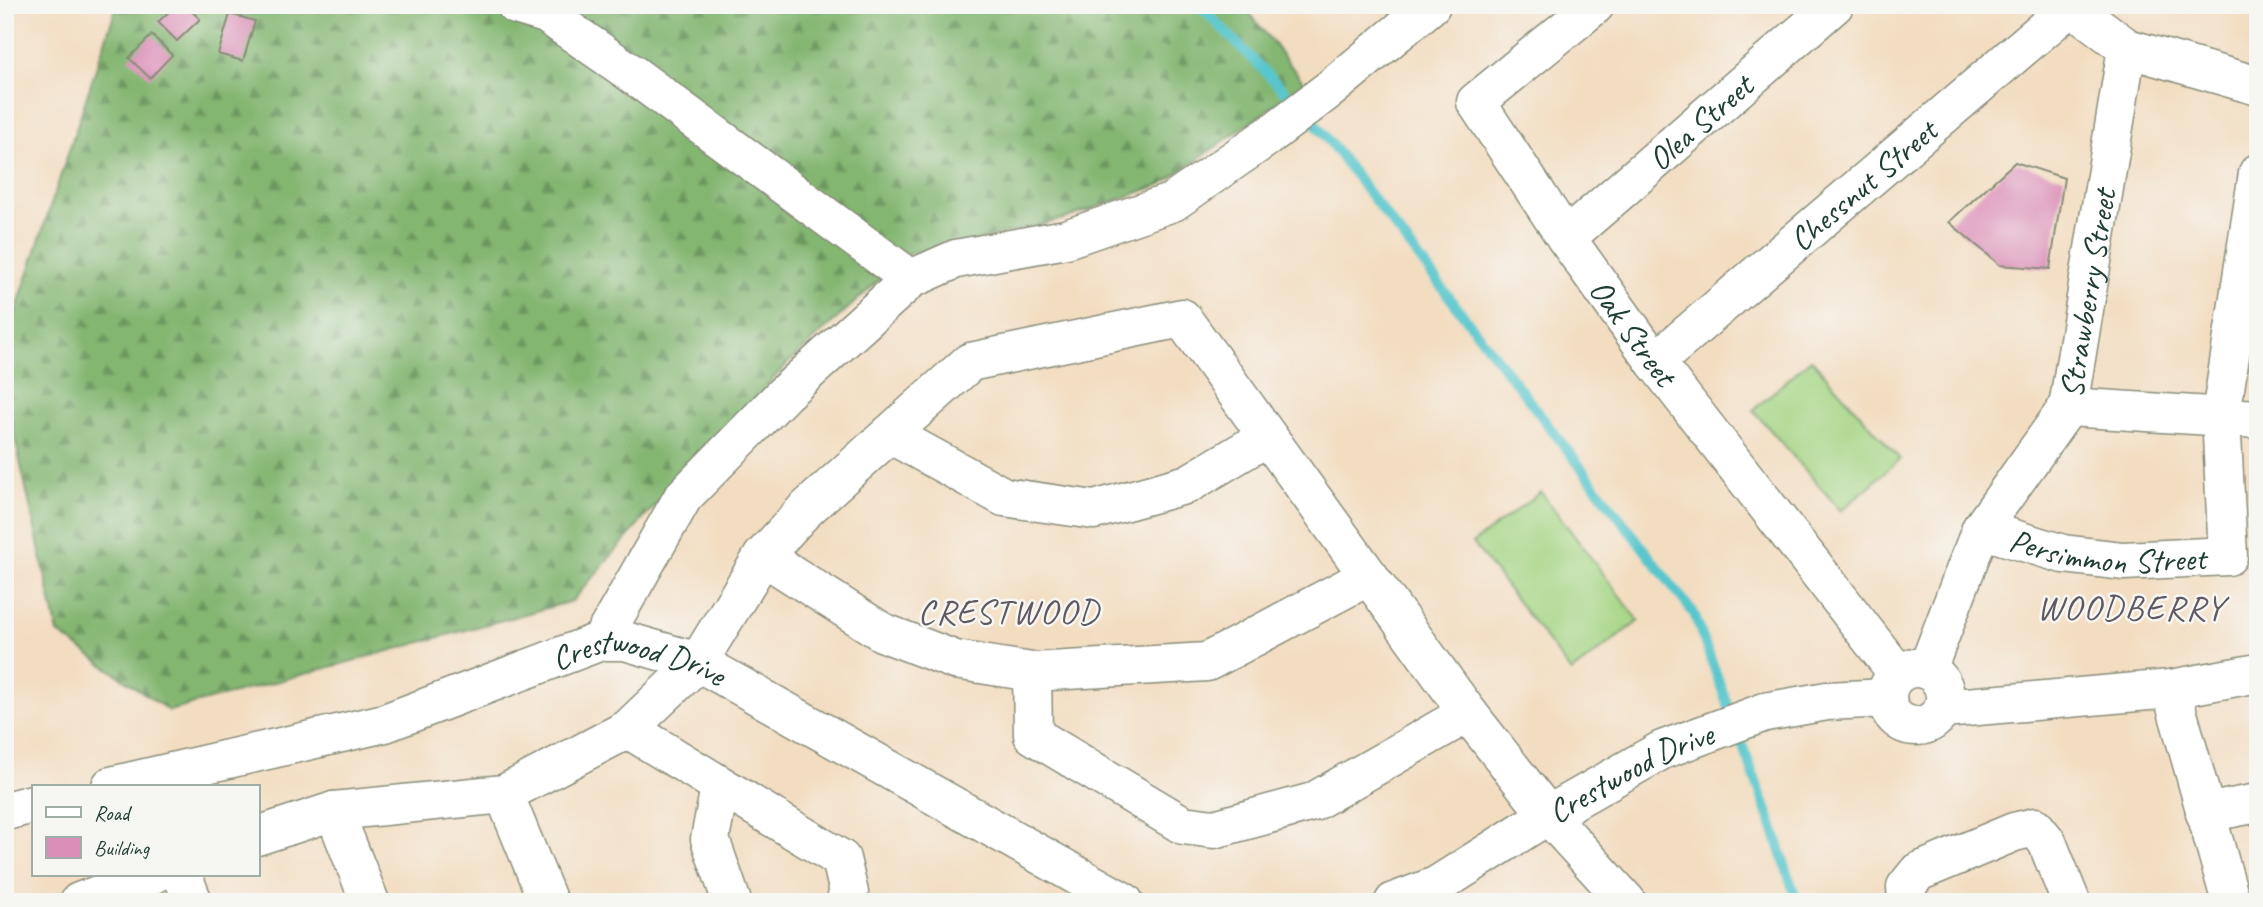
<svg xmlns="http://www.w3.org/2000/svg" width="2263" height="907" font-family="Caveat,sans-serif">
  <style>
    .grass { fill: #a4d483; stroke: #62885c; stroke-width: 2 }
    .forest { fill: url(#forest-firs); stroke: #517a52; stroke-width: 2 }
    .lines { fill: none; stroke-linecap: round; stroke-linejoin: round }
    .stream { stroke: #58c6cc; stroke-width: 10 }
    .building { fill: #db8eb7 }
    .minor-casing { stroke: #898d7a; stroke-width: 41 }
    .minor { stroke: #fff; stroke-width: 38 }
    .labels { text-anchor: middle; stroke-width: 5; stroke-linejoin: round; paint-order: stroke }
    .street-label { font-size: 33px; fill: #1f3d34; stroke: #f6f6f2 }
    .neighbourhood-label { font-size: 35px; letter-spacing: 2px; fill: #615962; stroke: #f6f6f2 }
  </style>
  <defs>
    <pattern id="forest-firs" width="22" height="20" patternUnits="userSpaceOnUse" patternTransform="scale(1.75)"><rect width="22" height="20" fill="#83b671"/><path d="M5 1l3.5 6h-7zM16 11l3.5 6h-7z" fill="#6b955e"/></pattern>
  </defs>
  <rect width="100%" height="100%" fill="#f6f6f2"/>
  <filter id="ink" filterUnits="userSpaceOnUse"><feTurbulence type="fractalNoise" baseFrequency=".0143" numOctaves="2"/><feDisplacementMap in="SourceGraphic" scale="14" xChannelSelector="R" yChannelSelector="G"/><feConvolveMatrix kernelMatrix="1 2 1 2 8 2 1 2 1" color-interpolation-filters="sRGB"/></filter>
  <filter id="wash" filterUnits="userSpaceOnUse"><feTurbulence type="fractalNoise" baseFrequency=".00686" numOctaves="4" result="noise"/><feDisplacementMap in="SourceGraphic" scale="28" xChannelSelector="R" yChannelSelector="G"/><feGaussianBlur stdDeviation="1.57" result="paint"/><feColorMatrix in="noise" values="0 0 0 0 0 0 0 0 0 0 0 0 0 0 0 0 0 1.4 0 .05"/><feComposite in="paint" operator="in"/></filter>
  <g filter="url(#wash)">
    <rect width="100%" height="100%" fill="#f3ddc1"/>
    <path class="grass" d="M 1811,359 L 1900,459 L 1841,511 L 1753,410 Z
      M 1541,492 L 1639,621 L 1571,672 L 1473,543 Z"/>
    <path class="forest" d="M 117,5 L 1243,5 L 1305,84 L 1162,184 L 1067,218 L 963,244 L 908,254 L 788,363 L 678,479 L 572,601 L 169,711 L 58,633 L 5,393 L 5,344 Z"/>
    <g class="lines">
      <path class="stream" d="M 1199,5 L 1311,118 L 1694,614 L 1774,830 L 1797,902"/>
    </g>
    <g id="blocks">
      <path class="building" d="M 176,5 L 185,5 L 200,19 L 177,41 L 158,22 Z
        M 230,14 L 255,21 L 243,61 L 218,54 Z
        M 152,35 L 172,55 L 150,78 L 129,58 Z
        M 2015,162 L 2064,178 L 2050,269 L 2000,265 L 1949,222 Z"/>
    </g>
  </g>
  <g filter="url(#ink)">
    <use href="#blocks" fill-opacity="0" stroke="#898d7a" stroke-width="2"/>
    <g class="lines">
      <defs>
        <g id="minor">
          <path d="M 516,5 L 546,14 L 631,73 L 911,279"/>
          <path id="s1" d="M 1595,5 L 1476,102 L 1566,238 L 1655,362 L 1898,674"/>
          <path d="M 2070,5 L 2127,48 L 2258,86"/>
          <path id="s2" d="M 1566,238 L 1834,5"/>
          <path id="s3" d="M 1655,362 L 2071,6"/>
          <path d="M 2068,407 L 2258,419"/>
          <path d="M 890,434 L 1004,497 L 1094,510 L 1188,484 L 1267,437"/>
          <path id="s4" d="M 1981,529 L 2063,554 L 2123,561 L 2228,556 L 2221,415 L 2258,173"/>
          <path d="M 763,556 L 882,632 L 955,660 L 1032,672 L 1207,662 L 1369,576"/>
          <path d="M 601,641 L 683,497 L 785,393 L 911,279 L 956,259 L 1066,239 L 1173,202 L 1267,137 L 1330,89 L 1431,5"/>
          <circle cx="1916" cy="697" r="29"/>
          <path id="s5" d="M 1927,670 L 1981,529 L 2068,407 L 2127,48"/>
          <path d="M 1032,672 L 1033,735 L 1183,825 L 1214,829 L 1313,802 L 1468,713"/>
          <path d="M 2171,689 L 2231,902"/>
          <path d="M 1943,709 L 2171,689 L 2258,673"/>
          <path d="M 628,729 L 841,859 L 849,893 L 845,902"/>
          <path id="s6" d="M 111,786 L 385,723 L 601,641 L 625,641 L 698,662 L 1124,902"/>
          <path d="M 720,787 L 710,839 L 732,902"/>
          <path d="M 504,794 L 548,902"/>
          <path d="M 5,811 L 33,804"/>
          <path d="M 334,811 L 370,902"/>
          <path d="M 2205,813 L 2258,803"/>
          <path d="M 257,836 L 334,811 L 504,794 L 628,729 L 698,662 L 763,556 L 804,511 L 970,362 L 1182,318 L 1468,713 L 1548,815 L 1627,902"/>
          <path d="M 182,874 L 193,902"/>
          <path d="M 79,902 L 154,874"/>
          <path id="s7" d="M 1394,902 L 1436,886 L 1548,815 L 1662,750 L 1765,712 L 1827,701 L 1887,698"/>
          <path d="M 1907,902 L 1906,887 L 1918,872 L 2014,832 L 2035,827 L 2047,842 L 2071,902"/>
        </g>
      </defs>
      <use href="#minor" class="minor-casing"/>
      <use href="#minor" class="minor"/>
    </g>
  </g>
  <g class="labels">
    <g class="street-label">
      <text dy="12" stroke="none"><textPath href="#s2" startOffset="177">Olea Street</textPath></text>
      <text dy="12" stroke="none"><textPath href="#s3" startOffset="273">Chessnut Street</textPath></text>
      <text dy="12" stroke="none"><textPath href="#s5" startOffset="416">Strawberry Street</textPath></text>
      <text dy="12" stroke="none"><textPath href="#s1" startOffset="432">Oak Street</textPath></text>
      <text dy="12" stroke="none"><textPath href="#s4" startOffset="130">Persimmon Street</textPath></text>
      <text dy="12" stroke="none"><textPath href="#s6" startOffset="551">Crestwood Drive</textPath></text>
      <text dy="12" stroke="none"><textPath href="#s7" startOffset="271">Crestwood Drive</textPath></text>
    </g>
    <g class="neighbourhood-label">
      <text x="2131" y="619">WOODBERRY</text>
      <text x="1009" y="623">CRESTWOOD</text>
    </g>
  </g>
  <rect width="2263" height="907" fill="none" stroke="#f6f6f2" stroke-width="28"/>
  <rect x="32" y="785" width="228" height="91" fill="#f6f6f2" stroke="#a0aca6" stroke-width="2"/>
  <rect x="46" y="807" width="35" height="10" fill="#ffffff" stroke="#a0aca6" stroke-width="2"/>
  <text x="94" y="820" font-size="21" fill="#1f3d34">Road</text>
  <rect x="46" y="837" width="35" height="21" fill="#db8eb7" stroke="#a0aca6" stroke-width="2"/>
  <text x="94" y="855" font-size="21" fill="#1f3d34">Building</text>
</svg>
